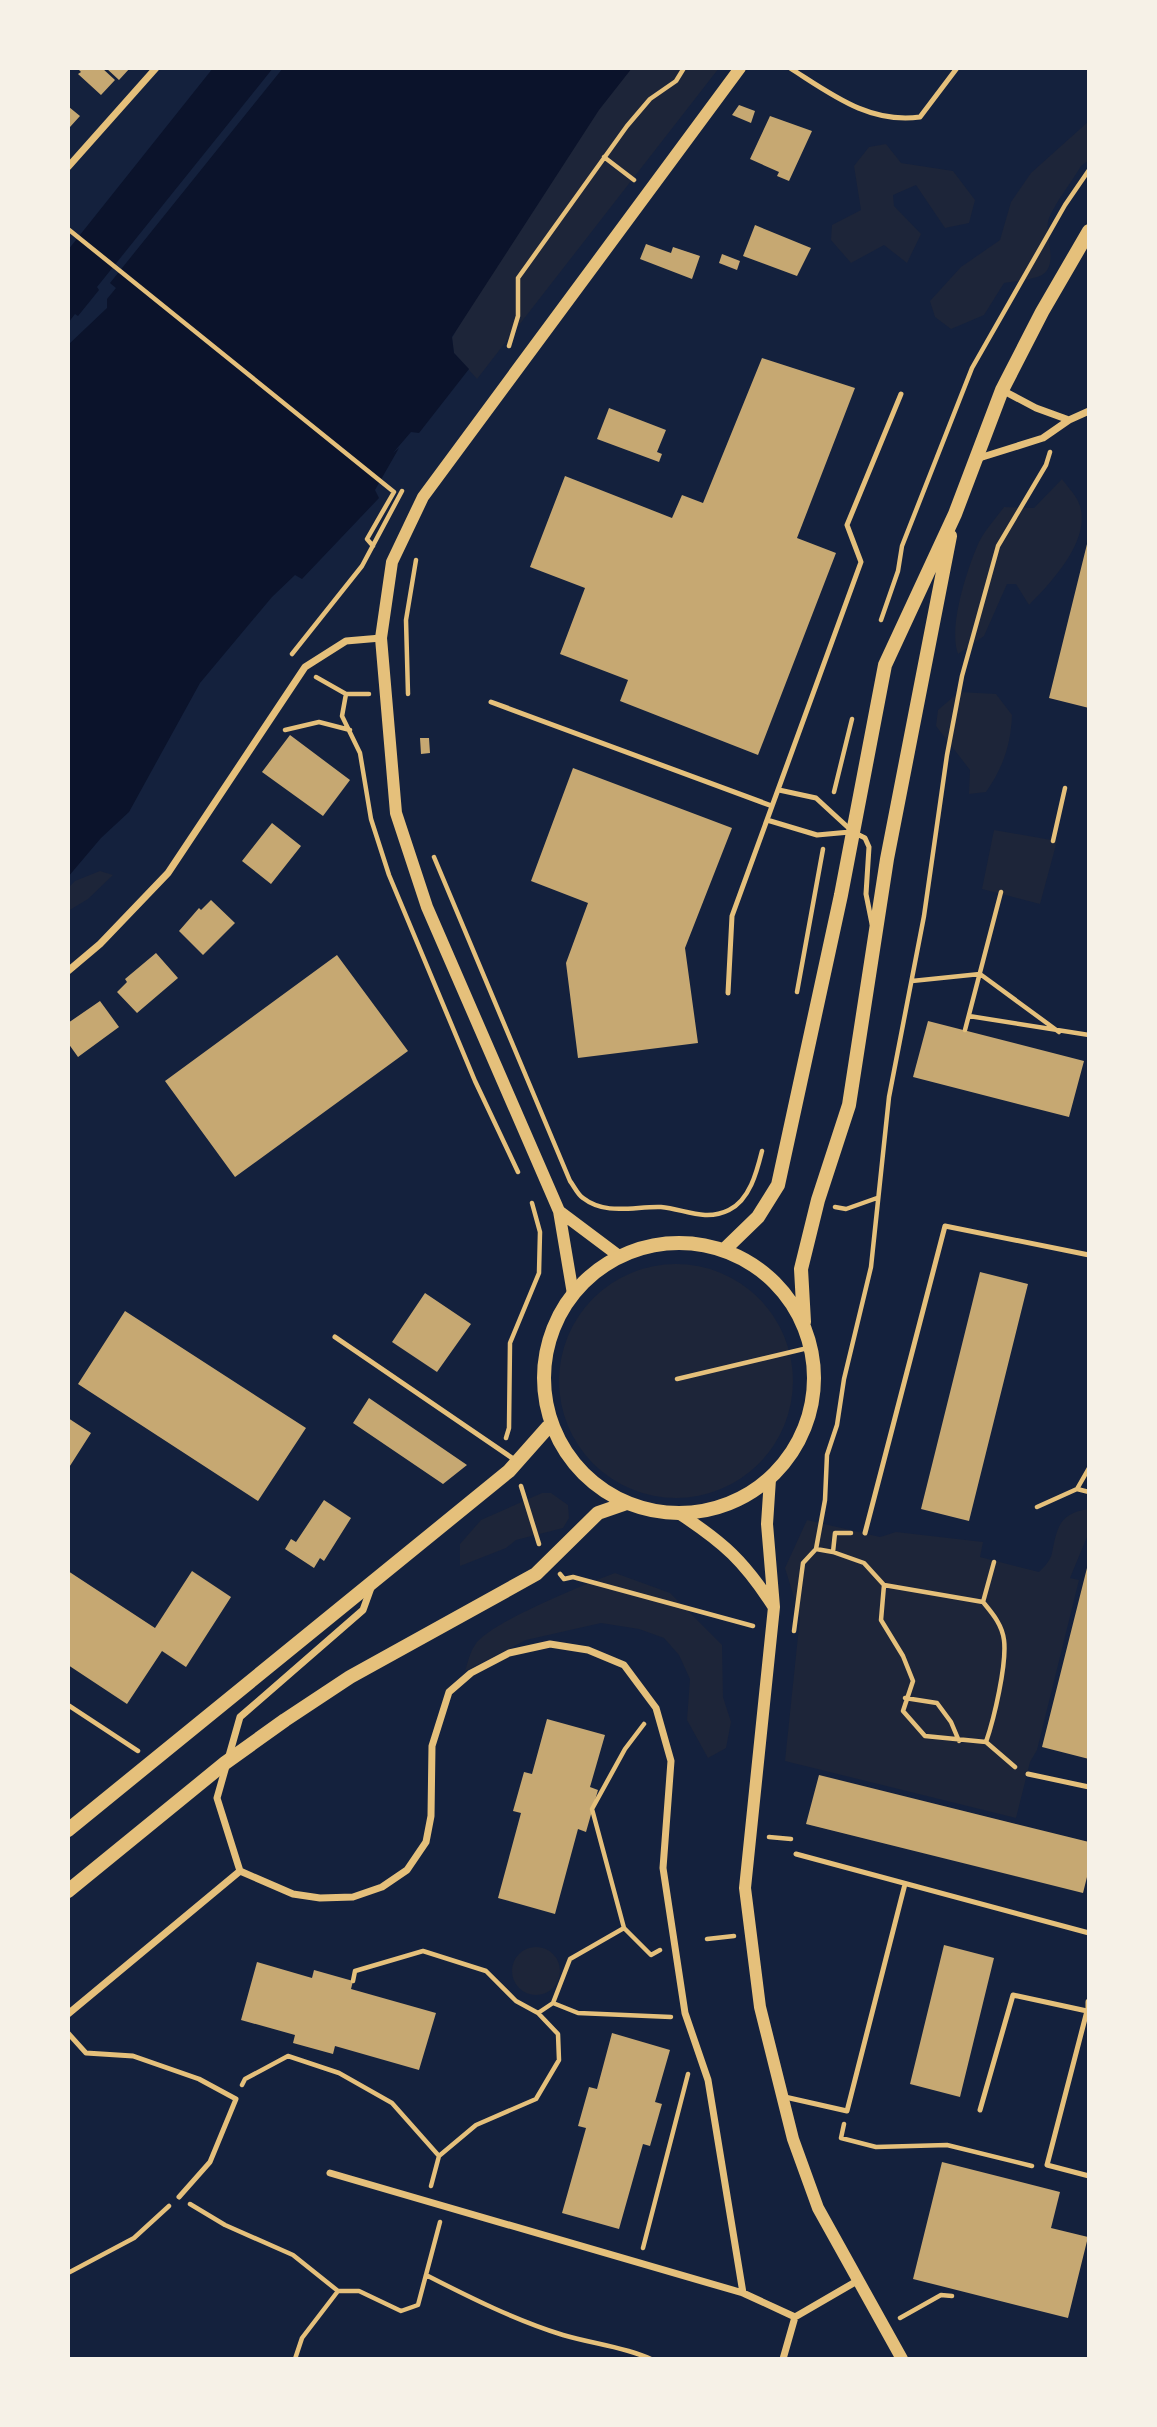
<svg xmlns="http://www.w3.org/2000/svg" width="1157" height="2427" font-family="'Archivo Narrow',sans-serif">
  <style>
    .green { fill: #1d2539 }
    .water { fill: #0b132b }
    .building { fill: #c6a872 }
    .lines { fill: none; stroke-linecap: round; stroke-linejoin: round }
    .path { stroke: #e5c07b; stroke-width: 4.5 }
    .service { stroke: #e5c07b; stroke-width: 5 }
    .minor { stroke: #e5c07b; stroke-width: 7 }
    .tertiary { stroke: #e5c07b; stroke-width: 12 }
    .secondary { stroke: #e5c07b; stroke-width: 14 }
  </style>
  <rect width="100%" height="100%" fill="#14213d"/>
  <path class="green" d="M 628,68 L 719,68 L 477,379 L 454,353 L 452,338 L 518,217 Z
    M 1089,121 L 1089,160 L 1081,166 C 1071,183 1057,200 1049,218 C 1043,234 1060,264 1042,275 C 1032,280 1015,281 1004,283 L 984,315 L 951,329 L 935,317 L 930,301 L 961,267 L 1000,240 L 1011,202 L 1031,173 Z
    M 886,144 L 901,163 L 953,171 L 975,200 L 969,223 L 945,228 L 916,185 L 893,195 L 894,206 L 921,234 L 907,263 L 884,245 L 851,263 L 831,240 L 832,225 L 861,210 L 854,166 L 869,147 Z
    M 1062,479 C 1067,486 1074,493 1078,501 C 1095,536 1052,582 1029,605 L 1016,584 L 1007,584 L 984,636 L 958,654 C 948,627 967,569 979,542 C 985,530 996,518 1004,507 L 1034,508 Z
    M 959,692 L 996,694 L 1012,715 C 1011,744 1003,768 986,792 L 969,794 L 970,770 L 936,726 L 938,710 Z
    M 994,830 L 1057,841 L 1040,904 L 982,889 Z
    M 100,871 L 113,875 L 88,899 L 68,911 L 68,888 L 75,881 Z
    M559 1381a117 117 0 1 1 234 0a117 117 0 1 1-234 0Z
    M 542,1493 L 551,1493 L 568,1505 L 569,1518 L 563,1528 L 516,1540 L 506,1548 L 460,1566 L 460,1544 L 481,1520 Z
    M 1089,1509 L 1089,1532 L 1070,1578 L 1079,1580 L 1037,1750 L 1030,1762 L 1016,1818 L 785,1761 L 800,1617 L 785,1568 L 807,1520 L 880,1537 L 896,1532 L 983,1542 L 980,1557 L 1039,1572 C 1044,1567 1051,1560 1052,1553 C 1057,1528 1059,1513 1089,1509 Z
    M 615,1573 L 670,1593 L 722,1645 L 723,1697 L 731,1722 L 726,1748 L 708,1758 L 687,1720 L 690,1679 L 679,1655 L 664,1638 L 639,1629 L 601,1623 L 526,1640 L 465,1671 C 468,1662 470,1652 475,1645 C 488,1623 588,1583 615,1573 Z
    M512 1971a24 24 0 1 1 48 0a24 24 0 1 1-48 0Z"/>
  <path class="water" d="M 213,68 L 273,68 L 97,287 L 99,290 L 78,316 L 75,314 L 68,323 L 68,250 Z
    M 283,68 L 632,68 L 599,110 L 452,337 L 454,353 L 469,369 L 419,433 L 411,432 L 393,453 L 399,448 L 375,490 L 379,498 L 302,579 L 295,575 L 272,597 L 200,683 L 129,812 L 101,838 L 68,877 L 68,345 L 107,308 L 107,299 L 116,288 L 110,283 Z"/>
  <path class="building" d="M 77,68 L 102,68 L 115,80 L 101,95 L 78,74 L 81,72 Z
    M 106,68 L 130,68 L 119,80 Z
    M 739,105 L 755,111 L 751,123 L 732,115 Z
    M 69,107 L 80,116 L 70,127 L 68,125 Z
    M 770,116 L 812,131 L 789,181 L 777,176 L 779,172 L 750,159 Z
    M 755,225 L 811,248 L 797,276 L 743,256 Z
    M 646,244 L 671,253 L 673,247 L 700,256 L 692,279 L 640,259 Z
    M 722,254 L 740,261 L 737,270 L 719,263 Z
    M 762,358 L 855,388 L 797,538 L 836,553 L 758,755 L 620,701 L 628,680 L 560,654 L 585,588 L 530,567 L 565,476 L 672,518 L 682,495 L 703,503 Z
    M 609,408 L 666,430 L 657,452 L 662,454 L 659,462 L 597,439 Z
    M 1088,540 L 1089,540 L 1089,708 L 1049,698 Z
    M 290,735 L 350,780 L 323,816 L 262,772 Z
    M 420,738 L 429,738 L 430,753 L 421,754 Z
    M 573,768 L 732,828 L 685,948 L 698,1043 L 578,1058 L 566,963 L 588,903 L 531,881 Z
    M 272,823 L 301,846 L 271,884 L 242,861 Z
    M 211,900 L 235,923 L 203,955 L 179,931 L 199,908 L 201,910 Z
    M 156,953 L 178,978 L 137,1013 L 117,992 L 127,982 L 125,979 Z
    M 337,955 L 408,1051 L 235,1177 L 165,1081 Z
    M 100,1001 L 119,1027 L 78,1057 L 68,1043 L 68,1023 Z
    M 928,1021 L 1084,1061 L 1069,1117 L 913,1077 Z
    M 980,1272 L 1028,1284 L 969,1521 L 921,1509 Z
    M 425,1293 L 471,1324 L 437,1372 L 392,1342 Z
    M 125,1311 L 306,1428 L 258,1501 L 78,1384 Z
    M 369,1398 L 467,1465 L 443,1484 L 353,1423 Z
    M 68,1418 L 91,1433 L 68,1469 Z
    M 324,1500 L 351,1518 L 324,1561 L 320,1558 L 314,1568 L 285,1549 L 291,1539 L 296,1542 Z
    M 1088,1564 L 1089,1564 L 1089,1759 L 1042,1747 Z
    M 68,1571 L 155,1628 L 192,1571 L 231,1597 L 186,1667 L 162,1651 L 127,1704 L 68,1665 Z
    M 547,1719 L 605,1735 L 590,1787 L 598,1790 L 586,1832 L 578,1829 L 555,1914 L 498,1898 L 521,1813 L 513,1811 L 524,1772 L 532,1774 Z
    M 819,1775 L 1089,1842 L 1089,1869 L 1083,1893 L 806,1824 Z
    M 944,1945 L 994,1958 L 960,2097 L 910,2084 Z
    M 257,1962 L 312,1978 L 314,1970 L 353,1981 L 351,1989 L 436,2013 L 419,2070 L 335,2046 L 333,2054 L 293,2043 L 295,2035 L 241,2020 Z
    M 612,2033 L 670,2050 L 655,2102 L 662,2104 L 650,2146 L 643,2144 L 619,2229 L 562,2213 L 586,2128 L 578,2126 L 589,2087 L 597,2089 Z
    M 942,2162 L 1060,2192 L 1051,2228 L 1088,2237 L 1068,2318 L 913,2279 Z"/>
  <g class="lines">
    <path class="path" d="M 604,157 L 634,180
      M 68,229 L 394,492 L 367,539 L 373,546
      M 509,346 L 518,316 L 518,278 L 627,126 L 650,99 L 676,81 L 684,68
      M 881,620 L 898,571 L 902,546 L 972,368 L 1065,205 L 1089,170
      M 292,654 L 362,566 L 402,491
      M 316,677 L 346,694 L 369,694
      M 346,694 L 342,716 L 360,753 L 371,819 L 389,875 L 475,1081 L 518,1172
      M 408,694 L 406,620 L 416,560
      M 285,730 L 319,722 L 350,730
      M 834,792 L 852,719
      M 1053,841 L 1065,788
      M 434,857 L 570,1181 C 574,1186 578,1195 583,1198 C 606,1216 635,1206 661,1207 C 684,1209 705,1222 729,1210 C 750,1200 757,1171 762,1151
      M 912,981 L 980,974 L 1059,1032
      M 797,992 L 823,849
      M 969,1016 L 1089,1035
      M 965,1030 L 1001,892
      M 835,1207 L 846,1209 L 877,1198
      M 677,1379 L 812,1347
      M 506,1438 L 509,1428 L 510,1343 L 539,1273 L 540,1232 L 532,1203
      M 521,1486 L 539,1544
      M 1077,1489 L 1089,1492
      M 1037,1507 L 1077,1489 L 1089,1468
      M 816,1549 L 825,1500 L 827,1455 L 837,1425 L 844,1379 L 871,1267 L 889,1097 L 924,916 L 947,755 L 962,676 L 998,546 L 1046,465 L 1050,452
      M 833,1552 L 864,1563 L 884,1585 L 983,1602 L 994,1562
      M 560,1574 L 564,1579 L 573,1577 L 753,1626
      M 884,1585 L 881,1620 L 903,1656 L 913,1681 L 903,1711 L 925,1736 L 986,1742 L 1015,1767
      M 983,1602 C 992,1613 1002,1624 1004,1640 C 1007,1664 994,1719 986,1742
      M 794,1631 L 803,1563 L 816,1549 L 833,1552 L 835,1533 L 851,1533
      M 905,1698 L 937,1703 L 951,1722 L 959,1741
      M 68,1705 L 138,1751
      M 644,1724 L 625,1749 L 592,1809 L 624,1928 L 570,1959 L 553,2003 L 578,2013 L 671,2017
      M 769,1837 L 791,1839
      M 624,1928 L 651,1955 L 660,1950
      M 707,1939 L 734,1936
      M 353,1981 L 355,1971 L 423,1951 L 486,1971 L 516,2001 L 538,2013
      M 242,2085 L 245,2079 L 288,2056 L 339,2073 L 392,2103 L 439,2156 L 476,2125 L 536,2099 L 559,2060 L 558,2034 L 538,2013 L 553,2003
      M 844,2124 L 841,2138 L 876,2147 L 947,2145 L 1032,2166
      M 431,2186 L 439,2156
      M 190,2204 L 225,2225 L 293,2255 L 338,2291 L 302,2338 L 295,2359
      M 643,2248 L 688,2074
      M 68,2273 L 134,2238 L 169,2206
      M 426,2275 C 471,2298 515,2320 563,2335 C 593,2344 622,2346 651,2359
      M 338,2291 L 359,2291 L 401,2311 L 418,2305 L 440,2222
      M 900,2318 L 941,2295 L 952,2296"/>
    <path class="service" d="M 790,68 C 831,94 869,124 920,117 L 957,68
      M 491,702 L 772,806
      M 779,790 L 816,798 L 853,832 L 865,838 L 869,847 L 866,894 L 872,924
      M 767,820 L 817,835 L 850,832
      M 728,993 L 732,916 L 861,562 L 847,525 L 901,394
      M 335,1337 L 515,1460
      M 865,1533 L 945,1226 L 1089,1255
      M 1028,1774 L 1089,1787
      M 796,1854 L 1089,1933
      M 68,2033 L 86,2053 L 133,2056 L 199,2079 L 236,2099 L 210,2162 L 179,2197
      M 785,2097 L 847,2111 L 905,1884
      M 980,2110 L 1013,1995 L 1087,2011 L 1047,2165 L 1089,2176"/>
    <path class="minor" d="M 68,167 L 156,68
      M 1069,420 L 1089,411
      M 976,459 L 1043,438 L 1069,420 L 1036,408 L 1002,390
      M 68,971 L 100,944 L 168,873 L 305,667 L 346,641 L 381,638
      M 372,1585 L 363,1610 L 240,1717 L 217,1798 L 240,1871 L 293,1894 L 320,1898 L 353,1897 L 382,1887 L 407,1870 L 426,1842 L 431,1816 L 432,1746 L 449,1692 L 471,1673 L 509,1653 L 550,1644 L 588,1650 L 624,1665 L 656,1708 L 671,1761 L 663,1868 L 685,2013 L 708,2080 L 743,2293
      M 1089,2002 L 1089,2011
      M 68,2014 L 240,1871
      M 330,2173 L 743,2293 L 795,2317 L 857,2281
      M 783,2359 L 795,2317"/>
    <path class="tertiary" d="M 559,1211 L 619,1256
      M 573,1294 L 559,1211 L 427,907 L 396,813 L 381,638 L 392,562 L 423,497 L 740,68
      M 770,1479 L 767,1524 L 774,1607 L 745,1888 L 760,2007 L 793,2139 L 818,2208 L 902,2359
      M 680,1514 C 724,1543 744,1561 773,1606"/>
    <path class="secondary" d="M544 1378a135 135 0 1 1 270 0a135 135 0 1 1-270 0Z
      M 724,1250 L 758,1217 L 778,1185 L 841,895 L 885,665 L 955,514 L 1002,390 L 1042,312 L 1089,231
      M 804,1322 L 801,1269 L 818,1200 L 849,1105 L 887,859 L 950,536
      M 68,1830 L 509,1471 L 548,1427
      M 68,1891 L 225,1763 L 285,1720 L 350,1677 L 536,1574 L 598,1513 L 624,1504"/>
  </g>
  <rect width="1157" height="2427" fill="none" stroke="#f6f1e7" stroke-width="140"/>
</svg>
